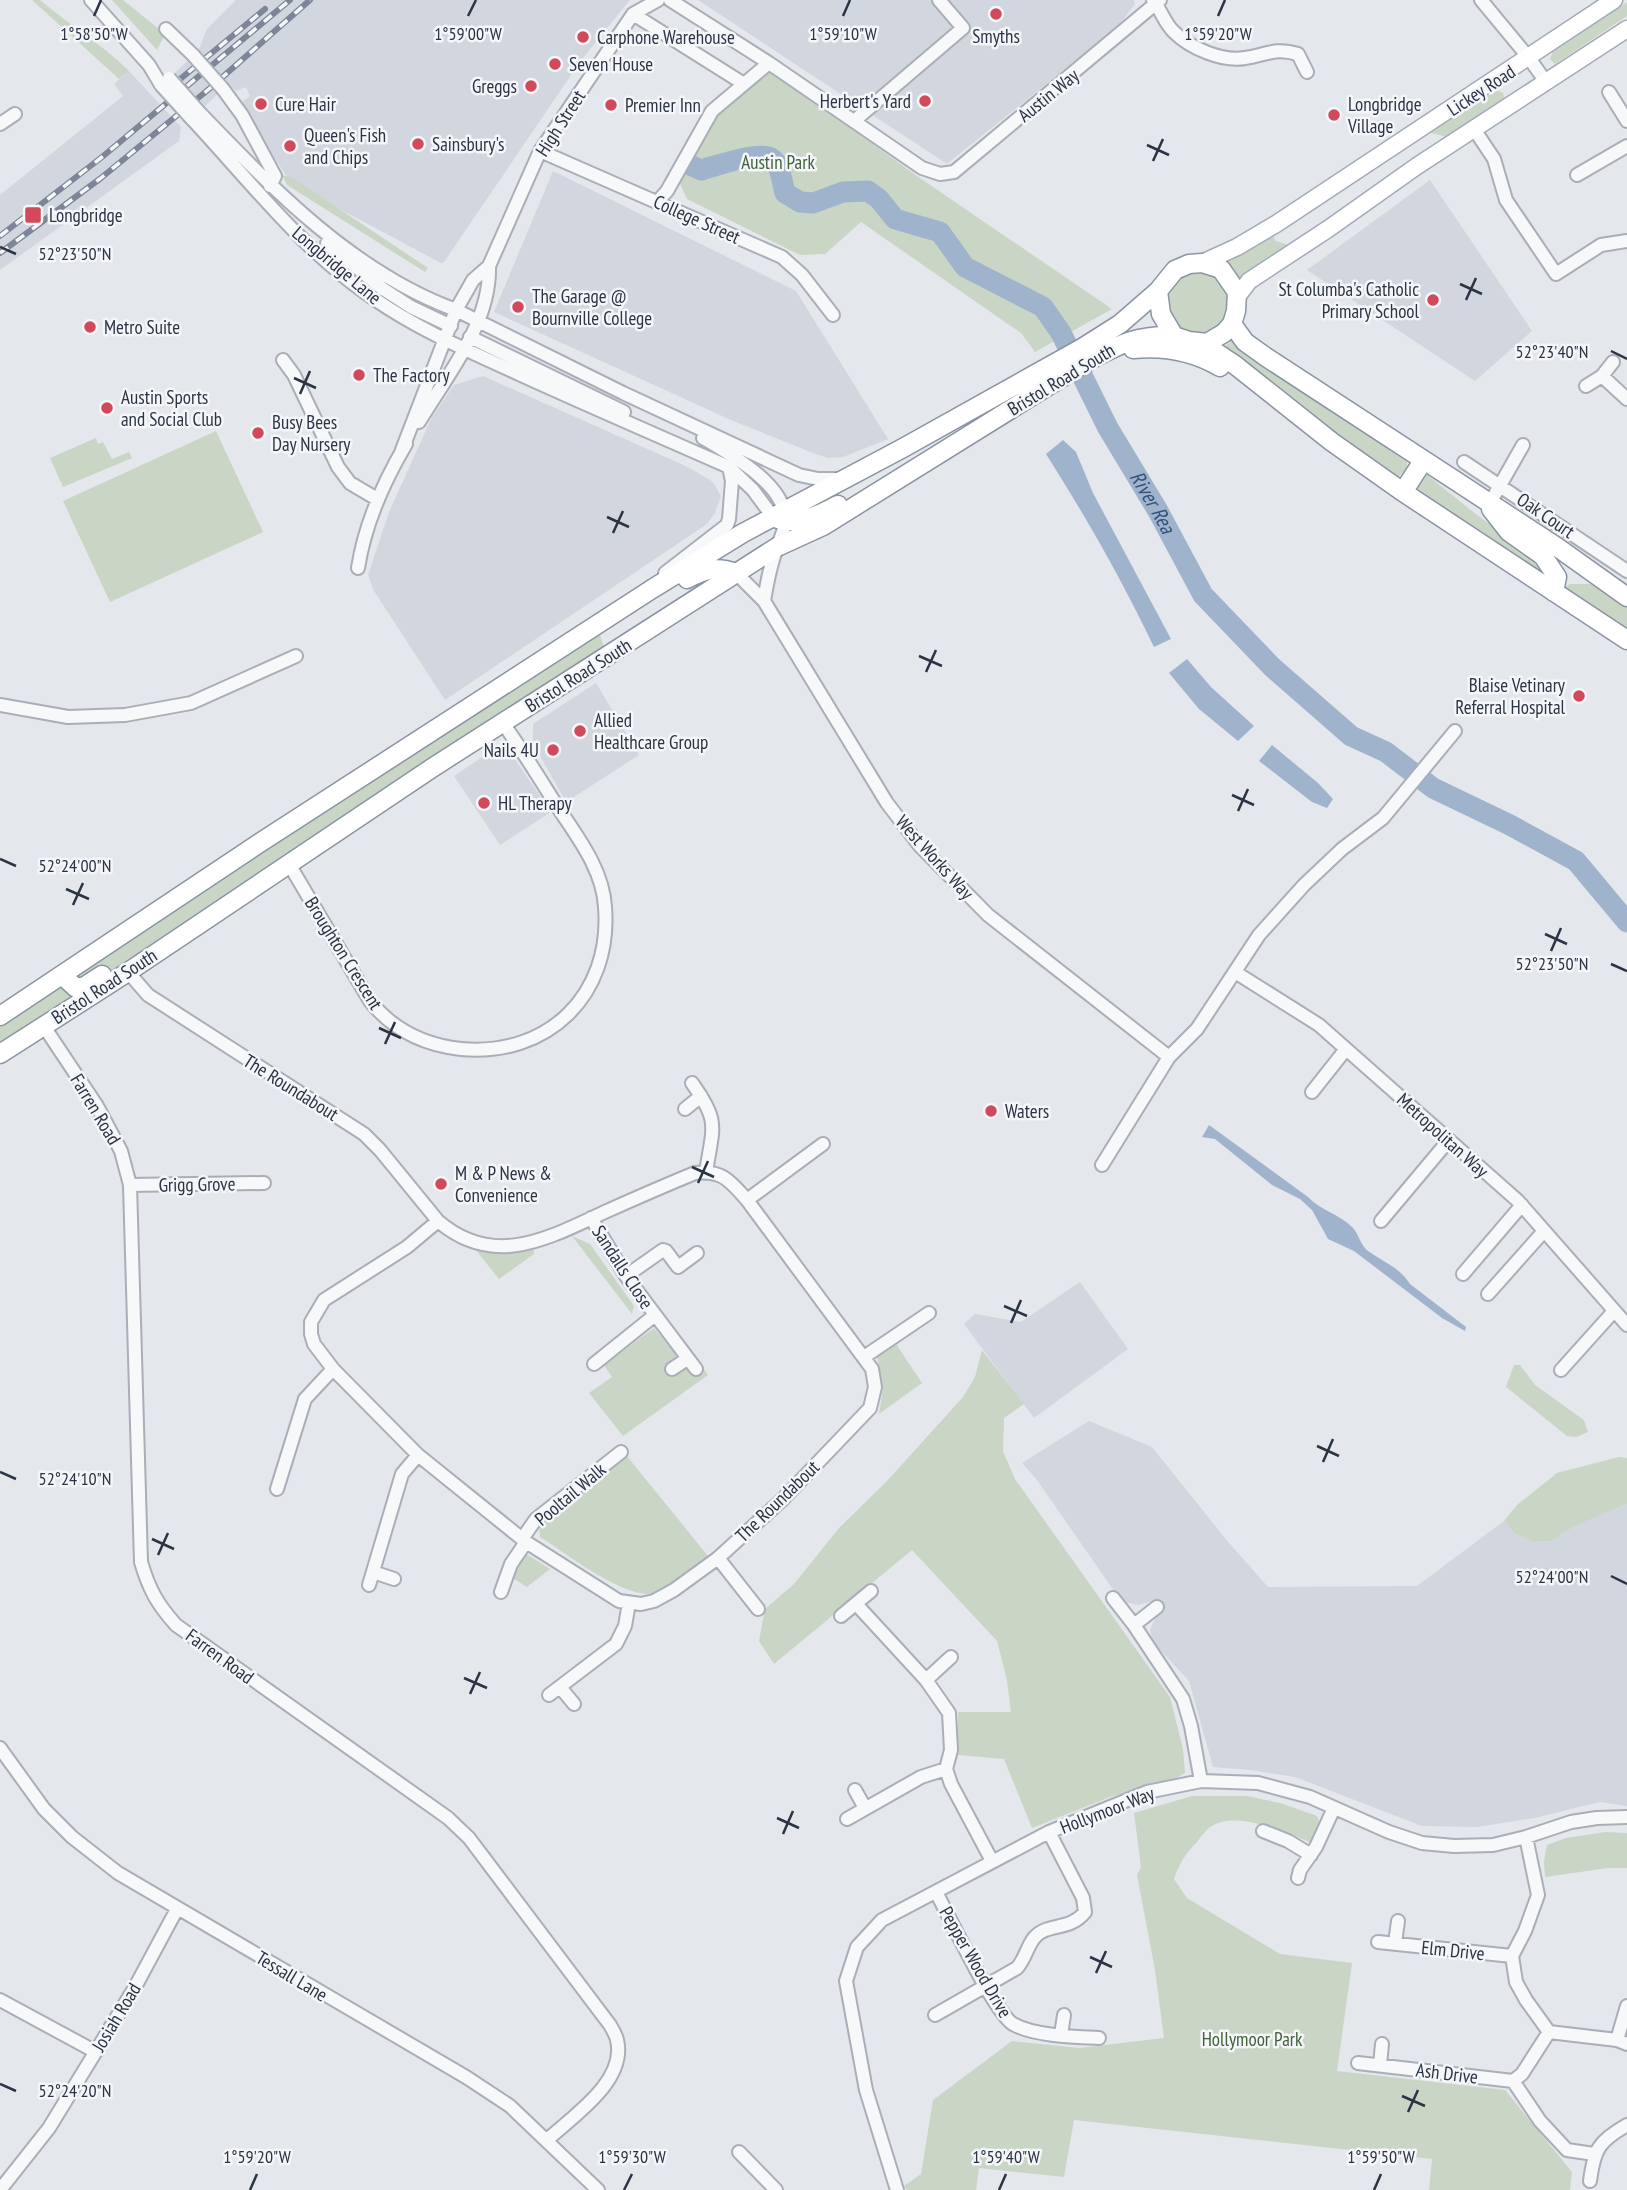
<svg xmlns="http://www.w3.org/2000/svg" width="1627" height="2190" font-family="'PT Sans Narrow',sans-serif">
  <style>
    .built { fill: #d2d6de }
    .green { fill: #c9d6c5 }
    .water { fill: #9fb4cc }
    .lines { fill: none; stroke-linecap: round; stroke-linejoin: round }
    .river { stroke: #9fb4cc; stroke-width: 21 }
    .minor-casing { stroke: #a9aeb7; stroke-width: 16 }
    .major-casing { stroke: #a3abb8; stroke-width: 19 }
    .highway-casing { stroke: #8b94a3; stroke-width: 21 }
    .minor { stroke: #f7f8fa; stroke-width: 12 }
    .major { stroke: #fff; stroke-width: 16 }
    .highway { stroke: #fff; stroke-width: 18 }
    .rail-casing { stroke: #7d8696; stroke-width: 6 }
    .rail { stroke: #f4f6f9; stroke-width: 3.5; stroke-dasharray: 10; stroke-linecap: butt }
    .minor-bridge-casing { stroke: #a9aeb7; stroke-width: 16; stroke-linecap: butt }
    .minor-bridge { stroke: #f7f8fa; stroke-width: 12 }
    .ticks { fill: none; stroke: #2b3445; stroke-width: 2.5 }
    .poi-dot { fill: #d1495b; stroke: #f4f6f9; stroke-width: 2.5 }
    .labels { text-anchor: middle; stroke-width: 5; stroke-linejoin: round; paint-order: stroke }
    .poi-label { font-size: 19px; fill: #2b3445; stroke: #f4f6f9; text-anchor: start }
    .street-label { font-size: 19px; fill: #2b3445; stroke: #f4f6f9 }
    .park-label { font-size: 19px; fill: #3f6138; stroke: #f4f6f9 }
    .water-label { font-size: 21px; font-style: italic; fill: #34527a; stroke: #f4f6f9 }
    .ticks-label { font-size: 18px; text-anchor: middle; fill: #2b3445; stroke: #f4f6f9; stroke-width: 5; stroke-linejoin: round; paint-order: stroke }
  </style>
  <rect width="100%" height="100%" fill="#e4e7ec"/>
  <path class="built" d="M 236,0 L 630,0 L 582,59 L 444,262 L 441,263 L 291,183 L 239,104 L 250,96 L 246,87 L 236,91 L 228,84 L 205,106 L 175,73 L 199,49 L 207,29 Z
    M 698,0 L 1134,0 L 1135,4 L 1119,25 L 947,164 Z
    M 129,71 L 181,127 L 179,141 L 0,270 L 0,195 L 123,96 L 114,84 Z
    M 553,171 L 796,291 L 888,439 L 843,457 L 828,458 L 813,453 L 731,420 L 494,312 Z
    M 1430,180 L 1532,331 L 1475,381 L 1307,270 Z
    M 483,376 L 688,467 L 713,482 L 721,496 L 715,513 L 707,524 L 445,700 L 374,591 L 368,575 L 389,512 L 432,417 L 454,385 Z
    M 596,683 L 639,755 L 566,802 L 533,743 L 533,724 Z
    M 494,749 L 510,752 L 551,812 L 500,845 L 454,776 Z
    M 1080,1282 L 1128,1349 L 1034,1418 L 964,1324 L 975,1314 L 1021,1322 Z
    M 1089,1421 L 1152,1447 L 1229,1543 L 1268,1587 L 1417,1586 L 1504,1521 L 1514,1533 L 1533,1542 L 1551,1541 L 1575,1526 L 1627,1504 L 1627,1806 L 1600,1802 L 1534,1818 L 1477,1827 L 1422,1826 L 1295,1777 L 1250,1770 L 1213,1767 L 1189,1681 L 1153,1642 L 1150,1630 L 1160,1608 L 1154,1601 L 1138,1605 L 1121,1601 L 1037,1480 L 1022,1463 Z"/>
  <path class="green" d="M 32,0 L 40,0 C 69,25 102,44 129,71 L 119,79 Z
    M 112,0 L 123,0 L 165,34 L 157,50 Z
    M 1627,2 L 1627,16 L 1555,64 L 1550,59 L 1553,51 Z
    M 773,69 L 832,110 L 840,120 L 917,176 L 1112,309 L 1035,352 L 1021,333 L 861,222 L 825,254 L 800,255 L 687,199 L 679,181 L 722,107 Z
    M 1497,90 L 1503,93 L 1505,102 L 1451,138 L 1428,132 Z
    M 282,175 L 293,178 L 428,268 L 425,272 L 287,185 Z
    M 1272,235 L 1276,241 L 1289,245 L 1243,278 L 1238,278 L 1225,264 L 1229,258 Z
    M1167 302a31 31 0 1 1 62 0a31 31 0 1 1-62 0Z
    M 1232,341 L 1407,462 L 1407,468 L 1395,480 L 1222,348 Z
    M 216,431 L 263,532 L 110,602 L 63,501 Z
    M 96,438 L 98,444 L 103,442 L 112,459 L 129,452 L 132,458 L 63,487 L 50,458 Z
    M 1427,475 L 1477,515 L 1537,559 L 1545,568 L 1538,575 L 1415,494 L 1416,484 L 1421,476 Z
    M 1570,584 L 1594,584 L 1627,605 L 1627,634 L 1563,588 Z
    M 594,633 L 600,635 L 604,647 L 0,1046 L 0,1023 Z
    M 572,1236 L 590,1244 L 634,1306 L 632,1314 Z
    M 475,1249 L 534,1250 L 534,1254 L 499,1279 Z
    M 654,1328 L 677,1356 L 667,1365 L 673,1373 L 685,1366 L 691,1374 L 702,1367 L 708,1375 L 623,1436 L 589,1393 L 612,1377 L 604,1365 Z
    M 894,1341 L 922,1383 L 879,1414 L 883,1388 L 877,1356 Z
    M 982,1350 L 1024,1404 L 1004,1418 L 1003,1451 L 1015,1479 L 1170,1697 L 1183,1749 L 1185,1773 L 1175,1779 L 1110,1797 L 1032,1828 L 1004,1759 L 958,1755 L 958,1712 L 1011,1712 L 1007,1680 L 997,1641 L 912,1550 L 774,1664 L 759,1641 L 765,1609 L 794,1584 L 839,1528 L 887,1481 L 963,1397 L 975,1377 Z
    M 1514,1365 L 1520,1365 L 1535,1385 L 1584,1420 L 1588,1432 L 1576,1437 L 1567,1436 L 1506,1387 Z
    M 626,1455 L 708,1556 C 696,1565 673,1587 660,1592 C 631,1605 566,1553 540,1537 L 539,1527 Z
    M 1619,1457 L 1627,1458 L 1627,1504 L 1575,1526 L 1551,1541 L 1533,1542 L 1514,1533 L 1504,1521 L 1517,1505 L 1557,1473 Z
    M 528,1555 L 550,1569 L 527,1587 L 514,1579 L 514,1571 L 520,1557 Z
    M 1192,1796 L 1247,1796 L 1280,1803 L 1317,1816 L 1320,1823 L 1312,1843 C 1286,1833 1238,1810 1212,1826 C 1206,1829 1201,1837 1197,1842 C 1186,1853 1179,1864 1174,1879 L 1187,1898 L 1280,1954 L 1352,1963 L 1337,2071 L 1505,2090 L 1572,2172 L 1570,2190 L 1429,2190 L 1432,2159 L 1074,2120 L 1064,2177 L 979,2168 L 976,2190 L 907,2190 L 904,2186 L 921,2174 L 933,2100 L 1012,2041 L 1079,2048 L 1164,2038 L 1155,1970 L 1137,1875 L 1141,1867 L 1134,1813 Z
    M 1605,1832 L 1627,1833 L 1627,1868 L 1608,1868 L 1545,1877 L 1544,1861 L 1547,1845 L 1566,1838 Z"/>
  <path class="water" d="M 1063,440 L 1076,452 L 1093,493 L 1171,639 L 1154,647 C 1122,580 1086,517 1046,454 Z
    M 1187,659 L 1211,687 L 1254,726 L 1238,741 L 1199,709 L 1169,673 Z
    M 1272,745 L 1318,783 L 1333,799 L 1327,808 L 1312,802 L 1259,761 Z
    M 1209,1125 L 1308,1197 C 1321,1211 1340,1214 1353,1228 C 1359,1235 1361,1246 1368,1251 C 1384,1262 1400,1268 1410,1284 L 1466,1327 L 1465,1331 L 1442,1318 L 1354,1251 L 1328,1239 L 1312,1210 L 1300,1199 L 1272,1185 L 1215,1139 L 1202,1137 Z"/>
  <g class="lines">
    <path class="river" id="s1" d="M 690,165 L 701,170 C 716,166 757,151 771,158 C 781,164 782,183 785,193 L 800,202 L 813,203 L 843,192 L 868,191 L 879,199 L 895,219 L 940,232 L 965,267 L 1043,307 L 1061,333 L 1108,428 L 1158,511 L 1203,595 L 1272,667 L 1351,736 L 1386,752 L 1433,788 L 1510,825 L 1576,861 L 1627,922"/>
    <defs>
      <path id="minor" d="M 91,0 L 149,65 L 161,85
        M 670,0 L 769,63 L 922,168 L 940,174 L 954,172 L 1160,0
        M 1153,0 C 1161,10 1165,24 1174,32 C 1190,48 1222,62 1245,58 C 1267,55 1274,47 1298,54 L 1307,72
        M 1481,0 L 1529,58 L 1546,82
        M 633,14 L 744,84
        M 166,29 L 193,55
        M 223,89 L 242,115 L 275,176 L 270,186
        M 1609,92 L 1627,121
        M 199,112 C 273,189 354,273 456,310 L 623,393 L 799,475 L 818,479 L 841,479
        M 191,118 C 249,180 302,250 373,298 C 419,330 469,351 519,374 C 589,406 659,436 729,467 L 753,490 L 773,517
        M 854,121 L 963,28 L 939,0
        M 0,124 L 15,114
        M 1474,129 L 1494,159 L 1506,200 L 1556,274 L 1601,245 L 1627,241
        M 540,151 L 782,257 L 802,275 L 833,315
        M 1577,175 L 1627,146
        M 658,201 L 667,191 L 712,111 L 769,63
        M 327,243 L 383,289 L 411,307 L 451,326
        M 470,337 L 624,412
        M 283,360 L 294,375 L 338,467 L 350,483 L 377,499
        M 1602,376 L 1627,399
        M 1586,386 L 1602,376 L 1613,362
        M 419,422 C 447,375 491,323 489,266
        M 703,438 C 730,454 789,486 785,523 C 784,532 780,539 777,548 C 770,565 767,583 764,601
        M 402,450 L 456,310 L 473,280 L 489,266 L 540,151 L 633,14 L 658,0
        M 1464,462 L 1627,571
        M 1490,503 L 1523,445
        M 358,568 C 365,523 383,483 406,444
        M 665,573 L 727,525 L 729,519 L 732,481 L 729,467
        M 736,573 L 764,601 L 887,803 L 920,846 L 988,915 L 1169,1057
        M 0,705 L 68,717 L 125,715 L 191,703 L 296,656
        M 289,864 L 370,1001 C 393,1030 424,1045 461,1049 C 548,1057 612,995 605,907 C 603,868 575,834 555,803 C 538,776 521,748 502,722
        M 128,972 L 148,995 L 364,1134 L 380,1150 L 438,1221 C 495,1270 550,1237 607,1211 C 636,1198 666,1185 695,1173 C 723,1170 730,1181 747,1200 L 872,1369 L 875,1387 L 870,1408 L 783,1499 L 718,1558 L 674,1590 L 654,1601 L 641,1604 L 619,1601 L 526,1542 L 418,1455 L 333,1369 L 314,1344 L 311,1334 L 311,1322 L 324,1300 L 407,1247 L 438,1221
        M 1235,972 L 1319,1025 L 1518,1201 L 1627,1325
        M 43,1025 L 97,1106 L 121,1151 L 130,1185 L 141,1562 C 149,1589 157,1604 176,1625 L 448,1818 L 469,1838 L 610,2025 C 613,2030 616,2035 617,2040 C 627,2081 573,2116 547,2140
        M 692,1083 C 720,1122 713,1126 706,1172
        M 1312,1092 L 1346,1049
        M 685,1109 L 701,1096
        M 1102,1165 L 1169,1057 L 1197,1029 L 1259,935 L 1304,885 L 1342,849 L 1383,818 L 1455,731
        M 130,1185 L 264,1183
        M 747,1200 L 823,1144
        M 591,1218 L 626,1276 L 696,1369
        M 1381,1221 L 1449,1140
        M 1463,1274 L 1522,1205
        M 626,1276 L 663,1250 L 666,1251 L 678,1267 L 697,1253
        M 1488,1294 L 1544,1231
        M 864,1357 L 929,1313
        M 594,1364 L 655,1315
        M 672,1369 L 687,1359
        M 1561,1370 L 1614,1311
        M 277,1489 L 305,1399 L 333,1369
        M 522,1539 L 536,1519 L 621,1452
        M 718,1558 L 758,1609
        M 373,1572 L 394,1579
        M 369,1585 L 402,1474 L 418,1455
        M 501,1592 L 511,1564 L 526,1542
        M 1113,1598 L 1134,1625
        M 857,1605 L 926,1680 L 949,1713 L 951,1750 L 946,1769 L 951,1784 L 992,1861
        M 1157,1607 L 1134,1625 L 1183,1699 L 1191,1726 L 1201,1781
        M 841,1616 L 871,1591
        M 926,1680 L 951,1657
        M 560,1687 L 574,1704
        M 549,1695 L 616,1644 L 625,1626 L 629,1603
        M 0,1748 L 44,1809 L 72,1837 L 118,1873 L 466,2077 L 510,2106 L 598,2190
        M 855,1790 L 865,1808
        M 847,1819 L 921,1777 L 946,1769
        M 1263,1831 L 1288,1841 L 1311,1855
        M 1526,1837 L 1538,1895 L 1525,1931 L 1512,1956 L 1516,1982 L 1526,2000 L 1549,2032 L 1617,2040 L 1627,2044
        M 1298,1878 L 1300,1870 L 1316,1847 L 1334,1808
        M 936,1892 C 950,1918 994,2012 1013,2024 C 1034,2036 1075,2037 1099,2038
        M 1378,1942 L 1512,1956
        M 1395,1943 L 1398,1921
        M 0,2000 L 96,2052
        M 935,2015 L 1017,1968 C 1025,1959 1027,1947 1034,1938 C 1047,1922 1069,1932 1085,1912 L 1083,1898 L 1049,1832
        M 1061,2035 L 1064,2015
        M 1617,2040 L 1627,2006
        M 1358,2063 L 1513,2081 L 1522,2074 L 1549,2032
        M 1380,2065 L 1382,2044
        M 1513,2081 L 1540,2121 L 1567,2150 L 1594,2154
        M 739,2152 L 776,2190
        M 1590,2181 C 1594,2149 1599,2141 1627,2125
        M 0,2190 L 49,2128 L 134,1989 L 177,1909
        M 897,2190 L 866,2090 L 846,1981 L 857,1947 L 882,1920 L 1049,1832 L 1147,1792 L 1201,1781 L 1258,1783 L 1310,1797 L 1389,1832 L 1422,1843 L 1454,1846 L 1493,1845 L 1526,1837 L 1571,1822 L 1597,1818 L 1627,1817"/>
      <path id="major" d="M 1202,263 L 1237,247 L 1276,224 L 1614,0
        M 1237,297 L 1249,281 L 1328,229 L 1417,166 L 1627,29"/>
      <path id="highway" d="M 1232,324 L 1245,342 L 1266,357 L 1557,547 L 1627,597
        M 1202,343 L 1235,365 L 1332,442 L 1400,490 L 1627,640
        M 1133,349 C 1164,346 1193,351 1220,367
        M 1403,492 L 1423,461
        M 1491,509 L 1509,532 L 1543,556 L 1557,577 L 1554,592
        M 773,517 C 794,527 818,516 838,505
        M 687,579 C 705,569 717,566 736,573
        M 62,975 L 76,988 L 85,986 L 102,975
        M 0,1016 L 258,844 L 652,589 L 743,533 L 903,448 L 1082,348 L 1120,324 L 1158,291 L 1175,270 L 1189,264 L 1202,263 L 1221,269 L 1237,292 L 1236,311 L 1232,324 L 1224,333 L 1207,343 L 1189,341 L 1174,336 L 1161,314 L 1158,291
        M 0,1054 L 128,972 L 432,768 L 777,547 L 823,526 L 1090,360 C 1122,343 1137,335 1174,336"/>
    </defs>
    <use href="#minor" class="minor-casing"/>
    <use href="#major" class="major-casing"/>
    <use href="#highway" class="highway-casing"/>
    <use href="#minor" class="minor"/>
    <use href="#major" class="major"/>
    <use href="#highway" class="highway"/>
    <defs>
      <path id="rail" d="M 173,85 L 265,9
        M 0,236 L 102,157 L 290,0
        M 0,253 L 101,178 L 209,89 L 310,0"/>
    </defs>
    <use href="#rail" class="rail-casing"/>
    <use href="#rail" class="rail"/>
    <defs>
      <path id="minor-bridge" d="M 193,55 L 223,89
        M 169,78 L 199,112
        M 161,85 L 191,118"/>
    </defs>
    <use href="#minor-bridge" class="minor-bridge-casing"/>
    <use href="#minor-bridge" class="minor-bridge"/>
  </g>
  <path class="ticks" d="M 94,16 L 101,0M 468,16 L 476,0M 843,16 L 850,0M 1218,16 L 1225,0M 1147,145 L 1169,155M 1153,161 L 1163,139M 0,247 L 16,254M 1460,284 L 1482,294M 1466,300 L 1476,278M 1611,351 L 1627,359M 294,378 L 316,388M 300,394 L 310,371M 607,517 L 629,527M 613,533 L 623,511M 919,656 L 942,666M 926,672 L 936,650M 1232,795 L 1254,805M 1238,811 L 1248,789M 0,859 L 16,866M 66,889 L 89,899M 73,905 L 83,883M 1545,934 L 1567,944M 1551,951 L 1561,928M 1611,964 L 1627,971M 379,1028 L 401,1038M 385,1044 L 395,1022M 692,1167 L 714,1177M 698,1183 L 708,1161M 1004,1306 L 1027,1316M 1011,1323 L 1021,1300M 1317,1446 L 1339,1456M 1323,1462 L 1333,1439M 0,1472 L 16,1479M 152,1539 L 174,1549M 158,1555 L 168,1533M 1611,1576 L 1627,1584M 464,1678 L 487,1688M 470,1694 L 480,1672M 777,1818 L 799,1828M 783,1834 L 793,1811M 1090,1957 L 1112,1967M 1096,1973 L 1106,1951M 0,2084 L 16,2091M 1402,2096 L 1425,2106M 1408,2112 L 1418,2090M 250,2190 L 257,2174M 624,2190 L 632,2174M 999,2190 L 1006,2174M 1374,2190 L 1381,2174"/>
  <g class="poi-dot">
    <circle cx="996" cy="14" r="7"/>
    <circle cx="583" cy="37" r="7"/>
    <circle cx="555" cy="64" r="7"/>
    <circle cx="531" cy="86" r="7"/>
    <circle cx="925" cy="101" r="7"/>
    <circle cx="261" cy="104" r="7"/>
    <circle cx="611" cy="105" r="7"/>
    <circle cx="1334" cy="115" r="7"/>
    <circle cx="418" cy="144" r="7"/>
    <circle cx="290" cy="146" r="7"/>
    <rect x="24" y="206" width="18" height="18" rx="3.5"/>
    <circle cx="1433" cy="300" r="7"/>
    <circle cx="518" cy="307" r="7"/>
    <circle cx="90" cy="327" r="7"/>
    <circle cx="359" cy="375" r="7"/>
    <circle cx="107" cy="408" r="7"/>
    <circle cx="258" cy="433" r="7"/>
    <circle cx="1579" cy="696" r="7"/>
    <circle cx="580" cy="731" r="7"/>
    <circle cx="553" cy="750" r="7"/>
    <circle cx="484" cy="803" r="7"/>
    <circle cx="991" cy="1111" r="7"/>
    <circle cx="441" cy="1184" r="7"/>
  </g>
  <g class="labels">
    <g class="poi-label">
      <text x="996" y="43" text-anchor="middle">Smyths</text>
      <text x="597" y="44">Carphone Warehouse</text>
      <text x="569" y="71">Seven House</text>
      <text x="517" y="93" text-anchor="end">Greggs</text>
      <text x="911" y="108" text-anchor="end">Herbert's Yard</text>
      <text x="275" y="111">Cure Hair</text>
      <text x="1348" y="111">Longbridge<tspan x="1348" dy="22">Village</tspan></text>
      <text x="625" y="112">Premier Inn</text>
      <text x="304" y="142">Queen's Fish<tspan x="304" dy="22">and Chips</tspan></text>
      <text x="432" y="151">Sainsbury's</text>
      <text x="49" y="222">Longbridge</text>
      <text x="1419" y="296" text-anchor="end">St Columba's Catholic<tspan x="1419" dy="22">Primary School</tspan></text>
      <text x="532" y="303">The Garage @<tspan x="532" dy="22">Bournville College</tspan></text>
      <text x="104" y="334">Metro Suite</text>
      <text x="373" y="382">The Factory</text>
      <text x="121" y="404">Austin Sports<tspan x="121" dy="22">and Social Club</tspan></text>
      <text x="272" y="429">Busy Bees<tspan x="272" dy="22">Day Nursery</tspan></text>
      <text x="1565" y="692" text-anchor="end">Blaise Vetinary<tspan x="1565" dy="22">Referral Hospital</tspan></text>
      <text x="594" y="727">Allied<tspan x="594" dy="22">Healthcare Group</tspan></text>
      <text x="539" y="757" text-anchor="end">Nails 4U</text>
      <text x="498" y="810">HL Therapy</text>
      <text x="1005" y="1118">Waters</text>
      <text x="455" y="1180">M &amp; P News &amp;<tspan x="455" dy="22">Convenience</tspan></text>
    </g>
    <g class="street-label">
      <text transform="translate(1481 90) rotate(-33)" y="7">Lickey Road</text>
      <text transform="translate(1048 95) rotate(-39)" y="7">Austin Way</text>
      <text transform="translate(560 123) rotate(-57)" y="7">High Street</text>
      <text transform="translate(697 219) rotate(24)" y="7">College Street</text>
      <text transform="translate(337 265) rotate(40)" y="7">Longbridge Lane</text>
      <text transform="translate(1061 379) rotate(-31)" y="7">Bristol Road South</text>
      <text transform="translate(1546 515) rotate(34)" y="7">Oak Court</text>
      <text transform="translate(578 675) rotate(-32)" y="7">Bristol Road South</text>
      <text transform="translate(935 857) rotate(48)" y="7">West Works Way</text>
      <text transform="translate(344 953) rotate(58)" y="7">Broughton Crescent</text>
      <text transform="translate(104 986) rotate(-33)" y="7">Bristol Road South</text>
      <text transform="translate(291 1087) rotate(32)" y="7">The Roundabout</text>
      <text transform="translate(96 1109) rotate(59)" y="7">Farren Road</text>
      <text transform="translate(1443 1135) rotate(42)" y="7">Metropolitan Way</text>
      <text transform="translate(197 1184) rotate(-1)" y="7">Grigg Grove</text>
      <text transform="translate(623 1267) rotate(57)" y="7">Sandalls Close</text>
      <text transform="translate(570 1494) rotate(-40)" y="7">Pooltail Walk</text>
      <text transform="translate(777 1501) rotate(-44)" y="7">The Roundabout</text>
      <text transform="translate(220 1656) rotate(36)" y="7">Farren Road</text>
      <text transform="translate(1107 1810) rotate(-21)" y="7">Hollymoor Way</text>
      <text transform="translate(1453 1950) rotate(6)" y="7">Elm Drive</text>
      <text transform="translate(976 1962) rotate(60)" y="7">Pepper Wood Drive</text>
      <text transform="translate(292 1976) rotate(31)" y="7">Tessall Lane</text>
      <text transform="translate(116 2017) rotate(-59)" y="7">Josiah Road</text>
      <text transform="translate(1447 2073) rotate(7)" y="7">Ash Drive</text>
    </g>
    <g class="park-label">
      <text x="778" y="169">Austin Park</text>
      <text x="1252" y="2046">Hollymoor Park</text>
    </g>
    <g class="water-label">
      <text dy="7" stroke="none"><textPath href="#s1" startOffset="651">River Rea</textPath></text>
    </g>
  </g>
  <g class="ticks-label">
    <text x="468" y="40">1°59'00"W</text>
    <text x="843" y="40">1°59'10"W</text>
    <text x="1218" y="40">1°59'20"W</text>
    <text x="94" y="40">1°58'50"W</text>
    <text x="75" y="260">52°23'50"N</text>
    <text x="1552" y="358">52°23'40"N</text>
    <text x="75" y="872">52°24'00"N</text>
    <text x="1552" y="970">52°23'50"N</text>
    <text x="75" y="1485">52°24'10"N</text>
    <text x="1552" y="1583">52°24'00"N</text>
    <text x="75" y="2097">52°24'20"N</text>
    <text x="257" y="2163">1°59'20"W</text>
    <text x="632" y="2163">1°59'30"W</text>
    <text x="1006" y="2163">1°59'40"W</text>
    <text x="1381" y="2163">1°59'50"W</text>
  </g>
</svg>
